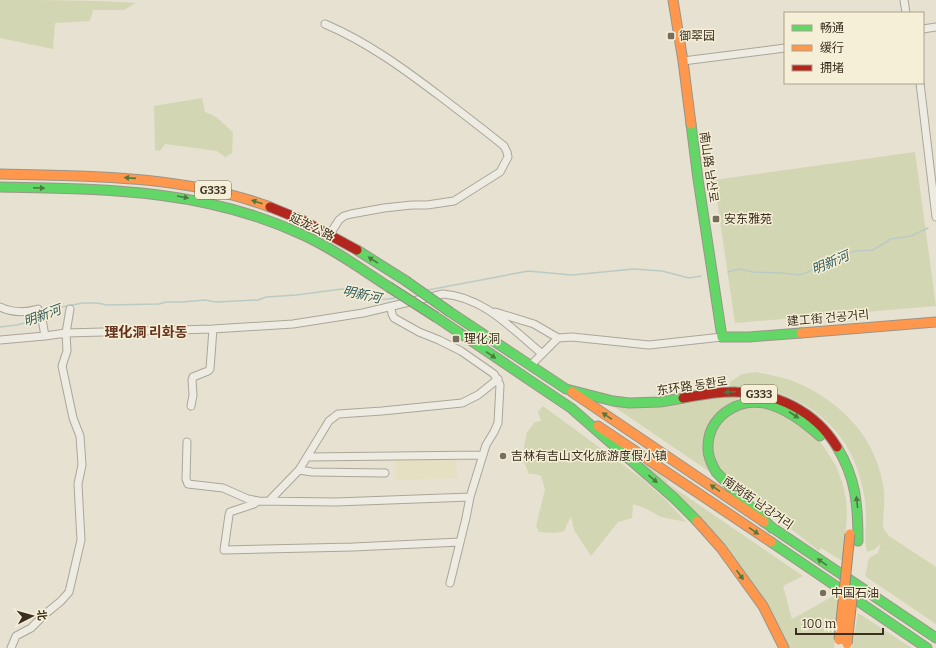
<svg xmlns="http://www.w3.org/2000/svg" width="936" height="648" font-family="Bitter,'Noto Sans SC','Noto Sans KR',serif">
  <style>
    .farmland { fill: #e5e0c1 }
    .green { fill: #d3d6b3 }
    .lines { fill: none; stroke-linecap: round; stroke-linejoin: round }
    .stream { stroke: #bbcbc3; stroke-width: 1.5 }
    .street-casing { stroke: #aba699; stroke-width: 9 }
    .fast-casing { stroke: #9b9588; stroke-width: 11 }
    .slow-casing { stroke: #9b9588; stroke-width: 11 }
    .jam-casing { stroke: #9b9588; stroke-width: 11 }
    .street { stroke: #eeebe2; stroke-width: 7 }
    .fast { stroke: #63d668; stroke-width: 9 }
    .slow { stroke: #ff974d; stroke-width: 9 }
    .jam { stroke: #b3261e; stroke-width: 9 }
    .fast-bridge-casing { stroke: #918b80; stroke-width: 11; stroke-linecap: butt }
    .slow-bridge-casing { stroke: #918b80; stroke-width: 11; stroke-linecap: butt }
    .fast-bridge { stroke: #63d668; stroke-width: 9 }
    .slow-bridge { stroke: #ff974d; stroke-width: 9 }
    .oneway { fill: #4d7a40 }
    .poi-dot { fill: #776d5e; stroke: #f6efd7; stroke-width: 1.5 }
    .labels { text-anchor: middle; stroke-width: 3; stroke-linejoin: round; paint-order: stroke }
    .shield { fill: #f6efd7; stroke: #736957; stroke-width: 1 }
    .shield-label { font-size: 11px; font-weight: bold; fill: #3b2f20 }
    .poi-label { font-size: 12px; fill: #3b2f20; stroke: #f6efd7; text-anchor: start }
    .street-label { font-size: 12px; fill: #3b2f20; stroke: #f6efd7 }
    .water-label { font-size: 13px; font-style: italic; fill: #305a5a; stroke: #f6efd7 }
    .quarter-label { font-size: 14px; font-weight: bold; fill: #673420; stroke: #f6efd7 }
  </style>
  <rect width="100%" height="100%" fill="#e6e1d0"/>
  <path class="farmland" d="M 395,457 L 456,457 L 457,478 L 396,480 Z"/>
  <path class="green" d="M 0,0 C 46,0 91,0 136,3 L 124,10 L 93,10 L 90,21 L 55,23 L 53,49 L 0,38 Z
    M 202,98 L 205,112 L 216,117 L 233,132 L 232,153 L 225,157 L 217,151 L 165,144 L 160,151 L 155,150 L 154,106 Z
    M 915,152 L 936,306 L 735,323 L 714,180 Z
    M 756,372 C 769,375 783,377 795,382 C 842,401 878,440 884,491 C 885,503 883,516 883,528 L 889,536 L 936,567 L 936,624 L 865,576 L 869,558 L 878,553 L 881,543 L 875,549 L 867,552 C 864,541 866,531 866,519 C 866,508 865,496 862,486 C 852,434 811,398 760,388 C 750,386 739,387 730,387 L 730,382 L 742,374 Z
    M 737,395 L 738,399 L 714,417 L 710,472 L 613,406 Z
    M 543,406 L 641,478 L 666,500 L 686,522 L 661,517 L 647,509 L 633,504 L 632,518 L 618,522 L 591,556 L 574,530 L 571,516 L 564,531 L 555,533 L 539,532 L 536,526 L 545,489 L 541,476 L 535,474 L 529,474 L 522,457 L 527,432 L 535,422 L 541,421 L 538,412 Z
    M 743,407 L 776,410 L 816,437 L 824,447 L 836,466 L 842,482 L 846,499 L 847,512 L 844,562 L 821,548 L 819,551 L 745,493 L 717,467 L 712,447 L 715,429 L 720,420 Z
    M 640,463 L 645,464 L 668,481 L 667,483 L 803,576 L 783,586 L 792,619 L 837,594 L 840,596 L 834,648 L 789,648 L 766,604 Z
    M 858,613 L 912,648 L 852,648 Z"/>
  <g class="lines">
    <path class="stream" d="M 728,272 L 739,269 L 753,272 L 781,273 L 800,275 L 808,272 L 841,256 L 856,251 L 873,250 L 891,239 L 911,236 L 928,228
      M 428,290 L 528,271 L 572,275 L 634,269 L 662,271 L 689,278 L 701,276
      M 44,316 L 56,308 L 83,303 L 97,303 L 107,305 L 159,304 L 166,302 L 182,302 L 205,300 L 216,302 L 258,300 L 266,297 L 296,295 L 342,289 C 353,289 362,296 373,299 C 380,301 388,299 395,298
      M 0,327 L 17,325 L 39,319"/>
    <defs>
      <path id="street" d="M 904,0 L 906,13
        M 325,24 C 369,43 404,69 441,97 C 462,113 483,129 504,146 L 507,152 L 508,157 L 500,172 L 454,201 L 427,205 L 412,205 L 384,208 L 351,214 L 344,216 L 339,220 L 330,234
        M 923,29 L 936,27
        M 683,61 L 785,48
        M 920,83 L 936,217
        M 0,307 C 13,313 25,313 38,309 L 42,319 L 45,336
        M 391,308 L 392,314 L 394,318 L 419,332 L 439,340 L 461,351 L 494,374 L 500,385 L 498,423 L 494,432 L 486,445 L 470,497 L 466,518 L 450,583
        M 495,312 L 534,324 L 558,338 L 572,337 L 649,345 L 722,337
        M 0,340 L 45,336 L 66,333 L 213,329 L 293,324 L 363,313 L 443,294 C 484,297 512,329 541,353
        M 530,366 L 558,338
        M 191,406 L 193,395 L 192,380 L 193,377 L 208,371 L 210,369 L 213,329
        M 187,442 L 186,479 L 188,484 L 223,488 L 248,499 L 258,501 L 336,502 L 470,497
        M 307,457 L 483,455
        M 299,470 L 312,472 L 385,473
        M 258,501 L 254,504 L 230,512 L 229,515 L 224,550 L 353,547 L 460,542
        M 269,501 L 299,470 L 329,421 L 338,414 L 382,411 L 462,403 L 478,395 L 498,379
        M 11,648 L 16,636 L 31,628 L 44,615 L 61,601 L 69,592 L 81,540 L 78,484 L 82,465 L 80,436 L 73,418 L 62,366 L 67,351 L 66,333 L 70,309"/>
      <path id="fast" d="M 691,124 L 698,179 L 722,337 L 749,337 L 801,333
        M 0,187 C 106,189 205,189 303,235 C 334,249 361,269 389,287
        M 357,250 L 406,281
        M 450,312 L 566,389 L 613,401 L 629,403 L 660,402 L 683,398
        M 436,317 L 571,408 L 674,498 L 697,521
        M 837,447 C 856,478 858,505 858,541
        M 764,522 L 936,638
        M 772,528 L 716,472 C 712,465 708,457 708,449 C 707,418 736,398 764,403 C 786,408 804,422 820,436
        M 771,542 L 927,648"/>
      <path id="slow" d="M 673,0 L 683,61 L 691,124
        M 0,174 C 90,176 184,175 270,207
        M 801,333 L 936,322
        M 572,392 L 764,522
        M 598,426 L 771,542
        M 697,521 L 721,548 L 763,606 L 784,648"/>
      <path id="jam" d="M 270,207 L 302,220 L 357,250
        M 683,398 C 701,395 718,391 736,392 C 777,393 815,411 837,447"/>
    </defs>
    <use href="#street" class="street-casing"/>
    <use href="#fast" class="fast-casing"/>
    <use href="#slow" class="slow-casing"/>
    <use href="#jam" class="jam-casing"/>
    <use href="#street" class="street"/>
    <use href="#fast" class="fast"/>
    <use href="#slow" class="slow"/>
    <use href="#jam" class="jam"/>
    <defs>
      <path id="fast-bridge" d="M 406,281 L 450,312
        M 389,287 L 436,317"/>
      <path id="slow-bridge" d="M 839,640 L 850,534
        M 847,644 L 853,590"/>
    </defs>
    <use href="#fast-bridge" class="fast-bridge-casing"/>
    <use href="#slow-bridge" class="slow-bridge-casing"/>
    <use href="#fast-bridge" class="fast-bridge"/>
    <use href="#slow-bridge" class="slow-bridge"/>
  </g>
  <defs><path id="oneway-solid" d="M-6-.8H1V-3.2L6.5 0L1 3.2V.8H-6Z"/></defs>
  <g class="oneway">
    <use href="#oneway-solid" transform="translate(130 178) rotate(-176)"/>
    <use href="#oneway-solid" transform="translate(39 188) rotate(2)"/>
    <use href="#oneway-solid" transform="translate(183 197) rotate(10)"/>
    <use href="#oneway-solid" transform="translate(257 202) rotate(-162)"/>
    <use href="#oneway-solid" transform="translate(373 260) rotate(-148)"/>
    <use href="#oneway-solid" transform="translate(491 355) rotate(34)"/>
    <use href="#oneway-solid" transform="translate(730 392) rotate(176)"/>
    <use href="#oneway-solid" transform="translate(794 415) rotate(33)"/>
    <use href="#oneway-solid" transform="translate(607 416) rotate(-146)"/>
    <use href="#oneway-solid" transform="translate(653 479) rotate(41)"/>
    <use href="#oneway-solid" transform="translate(715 488) rotate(-146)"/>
    <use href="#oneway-solid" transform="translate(857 502) rotate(-96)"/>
    <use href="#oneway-solid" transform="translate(754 531) rotate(34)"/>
    <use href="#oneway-solid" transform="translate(822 562) rotate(-146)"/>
    <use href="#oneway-solid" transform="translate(740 575) rotate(54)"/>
  </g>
  <g class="poi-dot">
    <rect x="667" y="32" width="8" height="8" rx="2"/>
    <rect x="712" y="215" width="8" height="8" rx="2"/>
    <rect x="452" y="335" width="8" height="8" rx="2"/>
    <circle cx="503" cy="456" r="4"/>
    <circle cx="823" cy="593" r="4"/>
  </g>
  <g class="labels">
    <g class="shield">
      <rect x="195" y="181" width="36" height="18" rx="3"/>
      <rect x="741" y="385" width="36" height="18" rx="3"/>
    </g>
    <g class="shield-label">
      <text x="213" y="194">G333</text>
      <text x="759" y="398">G333</text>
    </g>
    <g class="poi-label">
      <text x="679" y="40">御翠园</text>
      <text x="724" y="223">安东雅苑</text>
      <text x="464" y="343">理化洞</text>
      <text x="511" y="460">吉林有吉山文化旅游度假小镇</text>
      <text x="831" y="597">中国石油</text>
    </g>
    <g class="street-label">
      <text transform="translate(709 167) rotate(82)" y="4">南山路 남산로</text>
      <text transform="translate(312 227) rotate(26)" y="4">延龙公路</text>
      <text transform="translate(828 318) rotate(-5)" y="4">建工街 건공거리</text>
      <text transform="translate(692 386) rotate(-8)" y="4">东环路 동환로</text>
      <text transform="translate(758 503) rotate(35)" y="4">南岗街 남강거리</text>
    </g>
    <g class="water-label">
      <text transform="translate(830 262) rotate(-23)" y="5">明新河</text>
      <text transform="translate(362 294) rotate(12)" y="5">明新河</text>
      <text transform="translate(42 315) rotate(-20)" y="5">明新河</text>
    </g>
    <g class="quarter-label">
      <text x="146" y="337">理化洞 리화동</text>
    </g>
  </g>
  <rect x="784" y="12" width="140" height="72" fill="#f6efd7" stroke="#aba28e"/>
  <rect x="792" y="25" width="20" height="6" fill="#63d668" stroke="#aba28e"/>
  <text x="820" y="32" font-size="12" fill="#3b2f20">畅通</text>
  <rect x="792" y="45" width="20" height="6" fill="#ff974d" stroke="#aba28e"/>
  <text x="820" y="52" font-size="12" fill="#3b2f20">缓行</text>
  <rect x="792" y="65" width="20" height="6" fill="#b3261e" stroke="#aba28e"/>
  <text x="820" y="72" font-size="12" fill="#3b2f20">拥堵</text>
  <g transform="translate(32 616) rotate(84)" stroke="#f6efd7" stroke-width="3" paint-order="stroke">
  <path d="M0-3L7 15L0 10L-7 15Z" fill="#3b2f20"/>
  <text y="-6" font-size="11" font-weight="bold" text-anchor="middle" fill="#3b2f20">北</text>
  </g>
  <path d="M796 628v6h87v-6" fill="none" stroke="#3b2f20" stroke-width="2"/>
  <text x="802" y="628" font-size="12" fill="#3b2f20" stroke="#f6efd7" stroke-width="3" paint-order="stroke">100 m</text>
</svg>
